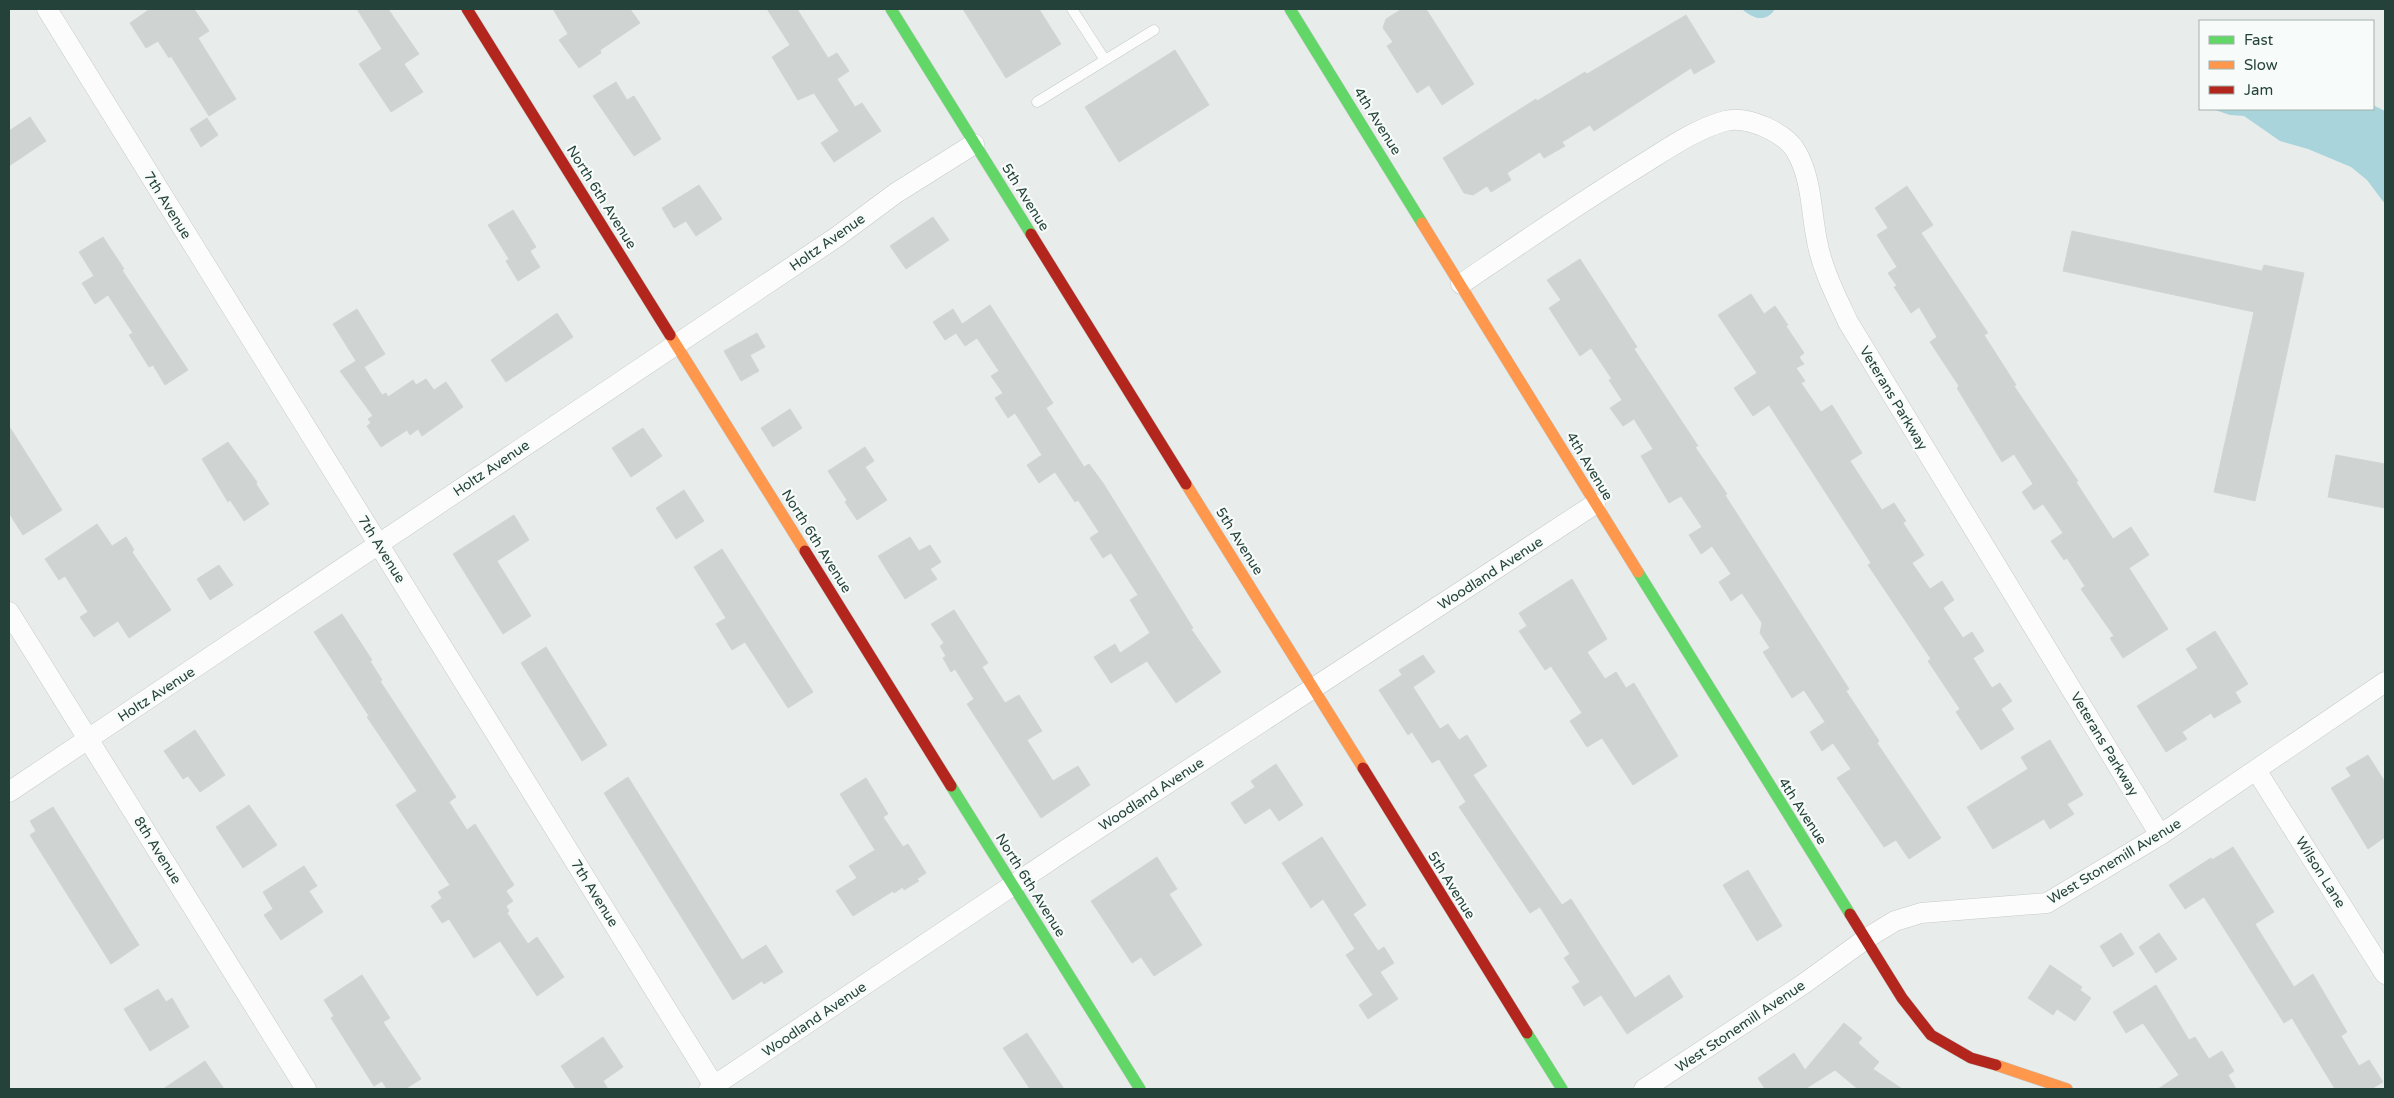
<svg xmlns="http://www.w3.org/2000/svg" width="2394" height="1098" font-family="'Varela Round',sans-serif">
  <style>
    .water { fill: #a9d4db }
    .building { fill: #cfd4d2; stroke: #d1d6d4 }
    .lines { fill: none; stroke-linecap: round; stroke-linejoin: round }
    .lane-casing { stroke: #c5cac8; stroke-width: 11 }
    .street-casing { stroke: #c5cac8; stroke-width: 21 }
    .fast-casing { stroke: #c3cbc8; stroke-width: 12 }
    .slow-casing { stroke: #c3cbc8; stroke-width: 12 }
    .jam-casing { stroke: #c3cbc8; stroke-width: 12 }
    .lane { stroke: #fcfcfc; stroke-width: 10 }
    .street { stroke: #fcfcfc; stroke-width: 20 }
    .fast { stroke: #63d668; stroke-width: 11 }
    .slow { stroke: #ff974d; stroke-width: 11 }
    .jam { stroke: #b3261e; stroke-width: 11 }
    .labels { text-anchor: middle; stroke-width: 4.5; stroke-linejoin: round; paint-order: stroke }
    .street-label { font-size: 14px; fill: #24423a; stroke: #f7fbf9 }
  </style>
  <rect width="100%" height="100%" fill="#e8edeb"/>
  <path class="water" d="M 1742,9 L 1775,9 C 1766,23 1753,19 1742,9 Z
    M 2373,105 L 2385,111 L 2385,204 L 2367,180 L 2351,167 L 2308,149 L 2280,141 L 2244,116 L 2230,115 L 2212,109 L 2373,109 Z"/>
  <path class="building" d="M 150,9 L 194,9 L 209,31 L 198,38 L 236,99 L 209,116 L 171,56 L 169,58 L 158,41 L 146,48 L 130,23 Z
    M 357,9 L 388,9 L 419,54 L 404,64 L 423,92 L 391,112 L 359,64 L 382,49 Z
    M 553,9 L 630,9 L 640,23 L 600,50 L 601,53 L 579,68 L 559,40 L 568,34 Z
    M 767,9 L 797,9 L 828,58 L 837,53 L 849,71 L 837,79 L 855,107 L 862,103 L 881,131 L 834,162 L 821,143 L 839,131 L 814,93 L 798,100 L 772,57 L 790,45 Z
    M 963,9 L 1039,9 L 1061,44 L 1006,78 Z
    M 1402,9 L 1426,9 L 1474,84 L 1442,105 L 1429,85 L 1417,93 L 1387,46 L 1393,42 L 1383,28 L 1386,19 Z
    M 1686,15 L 1715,62 L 1694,74 L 1691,68 L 1594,131 L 1590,125 L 1562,142 L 1565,146 L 1544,158 L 1540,152 L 1507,173 L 1511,180 L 1491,192 L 1487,186 L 1473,195 L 1464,193 L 1443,158 L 1536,99 L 1537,101 L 1585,72 L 1587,74 Z
    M 1175,50 L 1209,105 L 1119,162 L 1085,107 Z
    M 616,82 L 627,100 L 634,96 L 661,139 L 634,156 L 593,96 Z
    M 30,117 L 46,141 L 9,166 L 9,131 Z
    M 207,118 L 218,135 L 201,147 L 190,129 Z
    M 699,185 L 722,219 L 696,236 L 686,221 L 674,228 L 662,208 Z
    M 1907,186 L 1933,225 L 1921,233 L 1988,333 L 1984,335 L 2016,385 L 2014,386 L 2078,481 L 2076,482 L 2113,539 L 2131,527 L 2149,555 L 2129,568 L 2168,629 L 2123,658 L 2110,638 L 2114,636 L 2081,589 L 2085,586 L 2067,558 L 2064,560 L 2051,541 L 2063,533 L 2043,504 L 2034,510 L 2022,492 L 2033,484 L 2014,454 L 2002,462 L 1957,388 L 1959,386 L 1930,342 L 1937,337 L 1919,307 L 1911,313 L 1894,287 L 1897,286 L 1888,273 L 1897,267 L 1877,235 L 1888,228 L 1875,208 Z
    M 513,210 L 536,247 L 530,251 L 540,267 L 518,281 L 506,261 L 509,259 L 488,225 Z
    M 933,217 L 949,240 L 906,269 L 890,246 Z
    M 2072,231 L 2262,271 L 2264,265 L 2304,273 L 2255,501 L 2214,492 L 2254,312 L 2063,271 Z
    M 103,237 L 124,269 L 122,270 L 188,370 L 165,385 L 153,365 L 149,367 L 129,335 L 133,333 L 108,295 L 95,304 L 82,283 L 94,276 L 79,252 Z
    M 1580,259 L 1637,347 L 1634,349 L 1698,446 L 1695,447 L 1727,494 L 1725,495 L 1849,689 L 1846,691 L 1879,741 L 1877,743 L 1941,838 L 1909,859 L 1896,840 L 1884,847 L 1837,778 L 1851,769 L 1833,743 L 1822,751 L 1810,732 L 1825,722 L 1804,690 L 1792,698 L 1763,652 L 1770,648 L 1760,633 L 1762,623 L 1742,593 L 1731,601 L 1719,582 L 1731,574 L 1712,546 L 1701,554 L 1689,535 L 1702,527 L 1681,496 L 1669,503 L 1641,456 L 1653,449 L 1634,419 L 1623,426 L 1610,408 L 1622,400 L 1609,380 L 1612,379 L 1591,348 L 1580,356 L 1549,308 L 1561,300 L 1547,280 Z
    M 1751,294 L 1764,314 L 1775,306 L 1788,325 L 1786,326 L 1804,353 L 1799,357 L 1804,364 L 1796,368 L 1805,381 L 1801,383 L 1821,412 L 1832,405 L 1862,453 L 1850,461 L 1863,481 L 1882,510 L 1894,503 L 1906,521 L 1903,523 L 1924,555 L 1912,563 L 1930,589 L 1942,581 L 1954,600 L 1943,608 L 1963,638 L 1972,632 L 1984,651 L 1973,658 L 1992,688 L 2000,683 L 2012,701 L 2001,709 L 2014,729 L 1981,750 L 1956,712 L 1960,709 L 1928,661 L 1931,659 L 1868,565 L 1871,563 L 1769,405 L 1753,416 L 1734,388 L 1757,373 L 1718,315 Z
    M 990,305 L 1053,403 L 1046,408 L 1084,467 L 1089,464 L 1103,483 L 1193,628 L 1191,629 L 1221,672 L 1176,703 L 1147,661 L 1111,683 L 1094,657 L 1115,644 L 1120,653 L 1150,633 L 1130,600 L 1138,595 L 1111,553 L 1103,558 L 1090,538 L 1099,532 L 1078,500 L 1075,502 L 1055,472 L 1039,483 L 1027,465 L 1042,455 L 1015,413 L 1008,418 L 995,398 L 1003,393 L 991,376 L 999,371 L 977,338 L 965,346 L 956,333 L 945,340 L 933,322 L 953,309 L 962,324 Z
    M 357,309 L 385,354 L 364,367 L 382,395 L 386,393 L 388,397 L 413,380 L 416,385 L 426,379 L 434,390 L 446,382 L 463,407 L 422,436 L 418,429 L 410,435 L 407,430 L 381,447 L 367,426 L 371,423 L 368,419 L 373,416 L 340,371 L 356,361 L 333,324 Z
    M 557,313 L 573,337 L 506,382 L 491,360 Z
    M 757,333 L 765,347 L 750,355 L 759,371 L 741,381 L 724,351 Z
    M 790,409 L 802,428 L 773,447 L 761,428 Z
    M 9,426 L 62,510 L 23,535 L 9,513 Z
    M 643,428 L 662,456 L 631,477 L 612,448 Z
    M 228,442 L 257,482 L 256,484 L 269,504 L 244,521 L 230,500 L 228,502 L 202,459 Z
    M 865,447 L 874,461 L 865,467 L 887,500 L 857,520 L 845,502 L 847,500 L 828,471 Z
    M 2336,455 L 2385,464 L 2385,508 L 2328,497 Z
    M 684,490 L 704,521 L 676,539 L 656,508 Z
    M 514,515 L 529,540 L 497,561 L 531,616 L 503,634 L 453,554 Z
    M 97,524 L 112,546 L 126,537 L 134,550 L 132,552 L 171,610 L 129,638 L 118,621 L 94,637 L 80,617 L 88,612 L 65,576 L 59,580 L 45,559 Z
    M 910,537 L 919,551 L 930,545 L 941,562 L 930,569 L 937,579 L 905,599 L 878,556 Z
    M 722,549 L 813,692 L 788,708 L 745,642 L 732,650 L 716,624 L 726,618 L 694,567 Z
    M 219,565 L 233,585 L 210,600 L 197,579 Z
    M 1572,579 L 1607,639 L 1587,652 L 1605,679 L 1616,672 L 1626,688 L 1634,683 L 1678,756 L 1633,785 L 1602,738 L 1587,747 L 1570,721 L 1582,713 L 1551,666 L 1545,670 L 1519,631 L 1527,626 L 1519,613 Z
    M 954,610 L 988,663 L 982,667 L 1005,703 L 1019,695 L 1042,731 L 1027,740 L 1053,781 L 1078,766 L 1090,785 L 1041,818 L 967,704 L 974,699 L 955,669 L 951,672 L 943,658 L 946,656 L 940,646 L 944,643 L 931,624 Z
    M 342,614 L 372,660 L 370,661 L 382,680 L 380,681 L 456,797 L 449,802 L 467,830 L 475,824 L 514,885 L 506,891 L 513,901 L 506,906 L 509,911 L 507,913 L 528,944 L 537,937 L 564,977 L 537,996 L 500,941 L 474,958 L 449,919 L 442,923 L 431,906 L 442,898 L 438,892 L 450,885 L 396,805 L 417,791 L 367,717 L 369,716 L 314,632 Z
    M 2215,631 L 2248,684 L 2235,692 L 2241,702 L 2214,718 L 2211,713 L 2182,732 L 2187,739 L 2166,752 L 2137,706 L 2198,668 L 2186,649 Z
    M 546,647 L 607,745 L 582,761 L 521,663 Z
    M 1423,655 L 1435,672 L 1413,687 L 1440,729 L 1448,724 L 1459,740 L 1467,735 L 1487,766 L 1473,775 L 1562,905 L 1571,899 L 1635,998 L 1669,975 L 1683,997 L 1627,1034 L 1601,995 L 1584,1006 L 1572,987 L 1580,982 L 1564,958 L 1570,954 L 1540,907 L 1530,913 L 1459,807 L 1466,802 L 1439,759 L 1432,763 L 1412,732 L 1408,735 L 1379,690 L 1402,675 L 1399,670 Z
    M 195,730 L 225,775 L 200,792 L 188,776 L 183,779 L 164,751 Z
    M 2050,740 L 2083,795 L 2067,804 L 2074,814 L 2050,829 L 2044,819 L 1993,849 L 1967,807 L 2028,769 L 2021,757 Z
    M 2368,755 L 2385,782 L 2385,837 L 2368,849 L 2331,788 L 2351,776 L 2346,768 Z
    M 1276,764 L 1303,805 L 1279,821 L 1270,808 L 1245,824 L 1231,803 L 1255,787 L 1251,781 Z
    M 628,777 L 742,960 L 766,945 L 783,972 L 764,984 L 762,981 L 733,1000 L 604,793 Z
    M 866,778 L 888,814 L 883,817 L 903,847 L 908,844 L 926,873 L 917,879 L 919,881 L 904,890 L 903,887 L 894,893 L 893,891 L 853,916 L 836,891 L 857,878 L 849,866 L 875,850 L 840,794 Z
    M 249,805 L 277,845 L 243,868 L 216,827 Z
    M 53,807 L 139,945 L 111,964 L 30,835 L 36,831 L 30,821 Z
    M 1322,837 L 1366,905 L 1353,914 L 1378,951 L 1384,947 L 1394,963 L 1380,972 L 1398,999 L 1368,1019 L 1359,1005 L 1373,995 L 1346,955 L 1355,949 L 1323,899 L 1311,908 L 1282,863 Z
    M 2233,847 L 2274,912 L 2255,924 L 2294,987 L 2313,974 L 2347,1032 L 2341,1036 L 2359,1066 L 2369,1060 L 2383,1082 L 2371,1089 L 2335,1089 L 2292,1018 L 2284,1023 L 2204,897 L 2185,909 L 2169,885 L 2211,858 L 2212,860 Z
    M 1157,857 L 1177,889 L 1169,894 L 1202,945 L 1154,976 L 1141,957 L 1132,963 L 1091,901 Z
    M 304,866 L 317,886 L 309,891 L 323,912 L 281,940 L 264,915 L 273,909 L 263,892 Z
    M 1748,870 L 1782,926 L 1757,941 L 1723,885 Z
    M 2121,933 L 2134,954 L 2113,967 L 2100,946 Z
    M 2159,933 L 2177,959 L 2156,973 L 2139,947 Z
    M 2050,965 L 2082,987 L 2080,990 L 2091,998 L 2075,1021 L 2057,1009 L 2053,1015 L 2028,998 Z
    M 362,975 L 390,1018 L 383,1022 L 421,1079 L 405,1089 L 387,1089 L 382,1081 L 374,1086 L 331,1018 L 334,1016 L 324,1000 Z
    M 2156,985 L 2189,1040 L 2195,1037 L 2209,1059 L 2222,1051 L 2234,1071 L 2228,1075 L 2236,1089 L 2158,1089 L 2179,1075 L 2143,1023 L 2126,1033 L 2113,1012 Z
    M 158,989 L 166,1002 L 172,998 L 189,1027 L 150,1051 L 124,1009 Z
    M 1844,1023 L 1862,1038 L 1858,1043 L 1879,1062 L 1873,1069 L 1902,1089 L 1858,1089 L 1835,1070 L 1805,1089 L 1765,1089 L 1758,1078 L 1794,1053 L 1805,1070 Z
    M 1027,1033 L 1064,1089 L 1030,1089 L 1003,1048 Z
    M 603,1037 L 623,1067 L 603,1081 L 608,1089 L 576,1089 L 561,1066 Z
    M 205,1061 L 224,1089 L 163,1089 Z"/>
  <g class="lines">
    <defs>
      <path id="lane" d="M 1072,9 L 1105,60
        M 1037,102 L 1154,30"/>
      <path id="street" d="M 47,9 L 716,1089
        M 1461,284 C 1520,244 1578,204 1638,167 C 1666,150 1693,130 1725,121 C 1747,115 1787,133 1797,153 C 1812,180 1811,212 1817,241 C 1822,269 1836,296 1848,322 L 2160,835
        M 9,612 L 306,1089
        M 2256,770 L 2385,974
        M 9,792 L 838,236 L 896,193 L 974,144
        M 709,1089 L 1067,849 L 1595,504
        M 1644,1089 L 1802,985 L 1867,938 L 1895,921 L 1921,913 L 2047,903 L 2160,835 L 2385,682"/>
      <path id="fast" d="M 891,9 L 1031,234
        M 1290,9 L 1422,223
        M 1638,572 L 1850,914
        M 951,786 L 1140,1089
        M 1527,1033 L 1562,1089"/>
      <path id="slow" d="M 1422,223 L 1638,572
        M 670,335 L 805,551
        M 1186,484 L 1363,768
        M 1996,1065 L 2067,1089"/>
      <path id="jam" d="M 467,9 L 670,335
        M 1031,234 L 1186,484
        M 805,551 L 951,786
        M 1363,768 L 1527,1033
        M 1850,914 L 1902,998 L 1931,1035 L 1971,1058 L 1996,1065"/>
    </defs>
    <use href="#lane" class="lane-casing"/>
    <use href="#street" class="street-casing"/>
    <use href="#fast" class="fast-casing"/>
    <use href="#slow" class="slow-casing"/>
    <use href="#jam" class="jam-casing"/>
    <use href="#lane" class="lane"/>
    <use href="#street" class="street"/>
    <use href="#fast" class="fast"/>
    <use href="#slow" class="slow"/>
    <use href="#jam" class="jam"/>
  </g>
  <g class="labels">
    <g class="street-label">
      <text transform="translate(1378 121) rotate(58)" y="5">4th Avenue</text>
      <text transform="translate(602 197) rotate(58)" y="5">North 6th Avenue</text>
      <text transform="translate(1026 197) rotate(58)" y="5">5th Avenue</text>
      <text transform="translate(168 205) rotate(58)" y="5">7th Avenue</text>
      <text transform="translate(827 242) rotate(-35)" y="5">Holtz Avenue</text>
      <text transform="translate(1894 398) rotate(59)" y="5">Veterans Parkway</text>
      <text transform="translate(1590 466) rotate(59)" y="5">4th Avenue</text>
      <text transform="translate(491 468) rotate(-34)" y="5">Holtz Avenue</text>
      <text transform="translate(817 541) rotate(58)" y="5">North 6th Avenue</text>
      <text transform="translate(1240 541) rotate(58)" y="5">5th Avenue</text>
      <text transform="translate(382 549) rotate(58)" y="5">7th Avenue</text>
      <text transform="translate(1490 573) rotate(-33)" y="5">Woodland Avenue</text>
      <text transform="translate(156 694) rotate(-33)" y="5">Holtz Avenue</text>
      <text transform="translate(2105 744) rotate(59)" y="5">Veterans Parkway</text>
      <text transform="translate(1151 794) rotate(-33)" y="5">Woodland Avenue</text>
      <text transform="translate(1803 811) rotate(57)" y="5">4th Avenue</text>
      <text transform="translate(158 850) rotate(58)" y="5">8th Avenue</text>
      <text transform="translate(2114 861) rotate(-31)" y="5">West Stonemill Avenue</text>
      <text transform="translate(2321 872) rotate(58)" y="5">Wilson Lane</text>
      <text transform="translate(1031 885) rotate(58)" y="5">North 6th Avenue</text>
      <text transform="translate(1452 885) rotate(58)" y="5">5th Avenue</text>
      <text transform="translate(595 893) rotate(58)" y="5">7th Avenue</text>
      <text transform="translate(814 1019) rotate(-34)" y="5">Woodland Avenue</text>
      <text transform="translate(1740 1026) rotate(-34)" y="5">West Stonemill Avenue</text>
    </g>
  </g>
  <rect width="2394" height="1098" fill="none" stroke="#24423a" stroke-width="20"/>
  <rect x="2199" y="20" width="175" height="90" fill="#f7fbf9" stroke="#a3b1ad"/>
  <rect x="2209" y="36" width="25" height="8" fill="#63d668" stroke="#a3b1ad"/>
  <text x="2244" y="45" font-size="15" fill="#24423a">Fast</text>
  <rect x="2209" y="61" width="25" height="8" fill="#ff974d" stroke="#a3b1ad"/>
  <text x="2244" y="70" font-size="15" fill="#24423a">Slow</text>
  <rect x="2209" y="86" width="25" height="8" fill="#b3261e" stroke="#a3b1ad"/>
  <text x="2244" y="95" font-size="15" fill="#24423a">Jam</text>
</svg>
